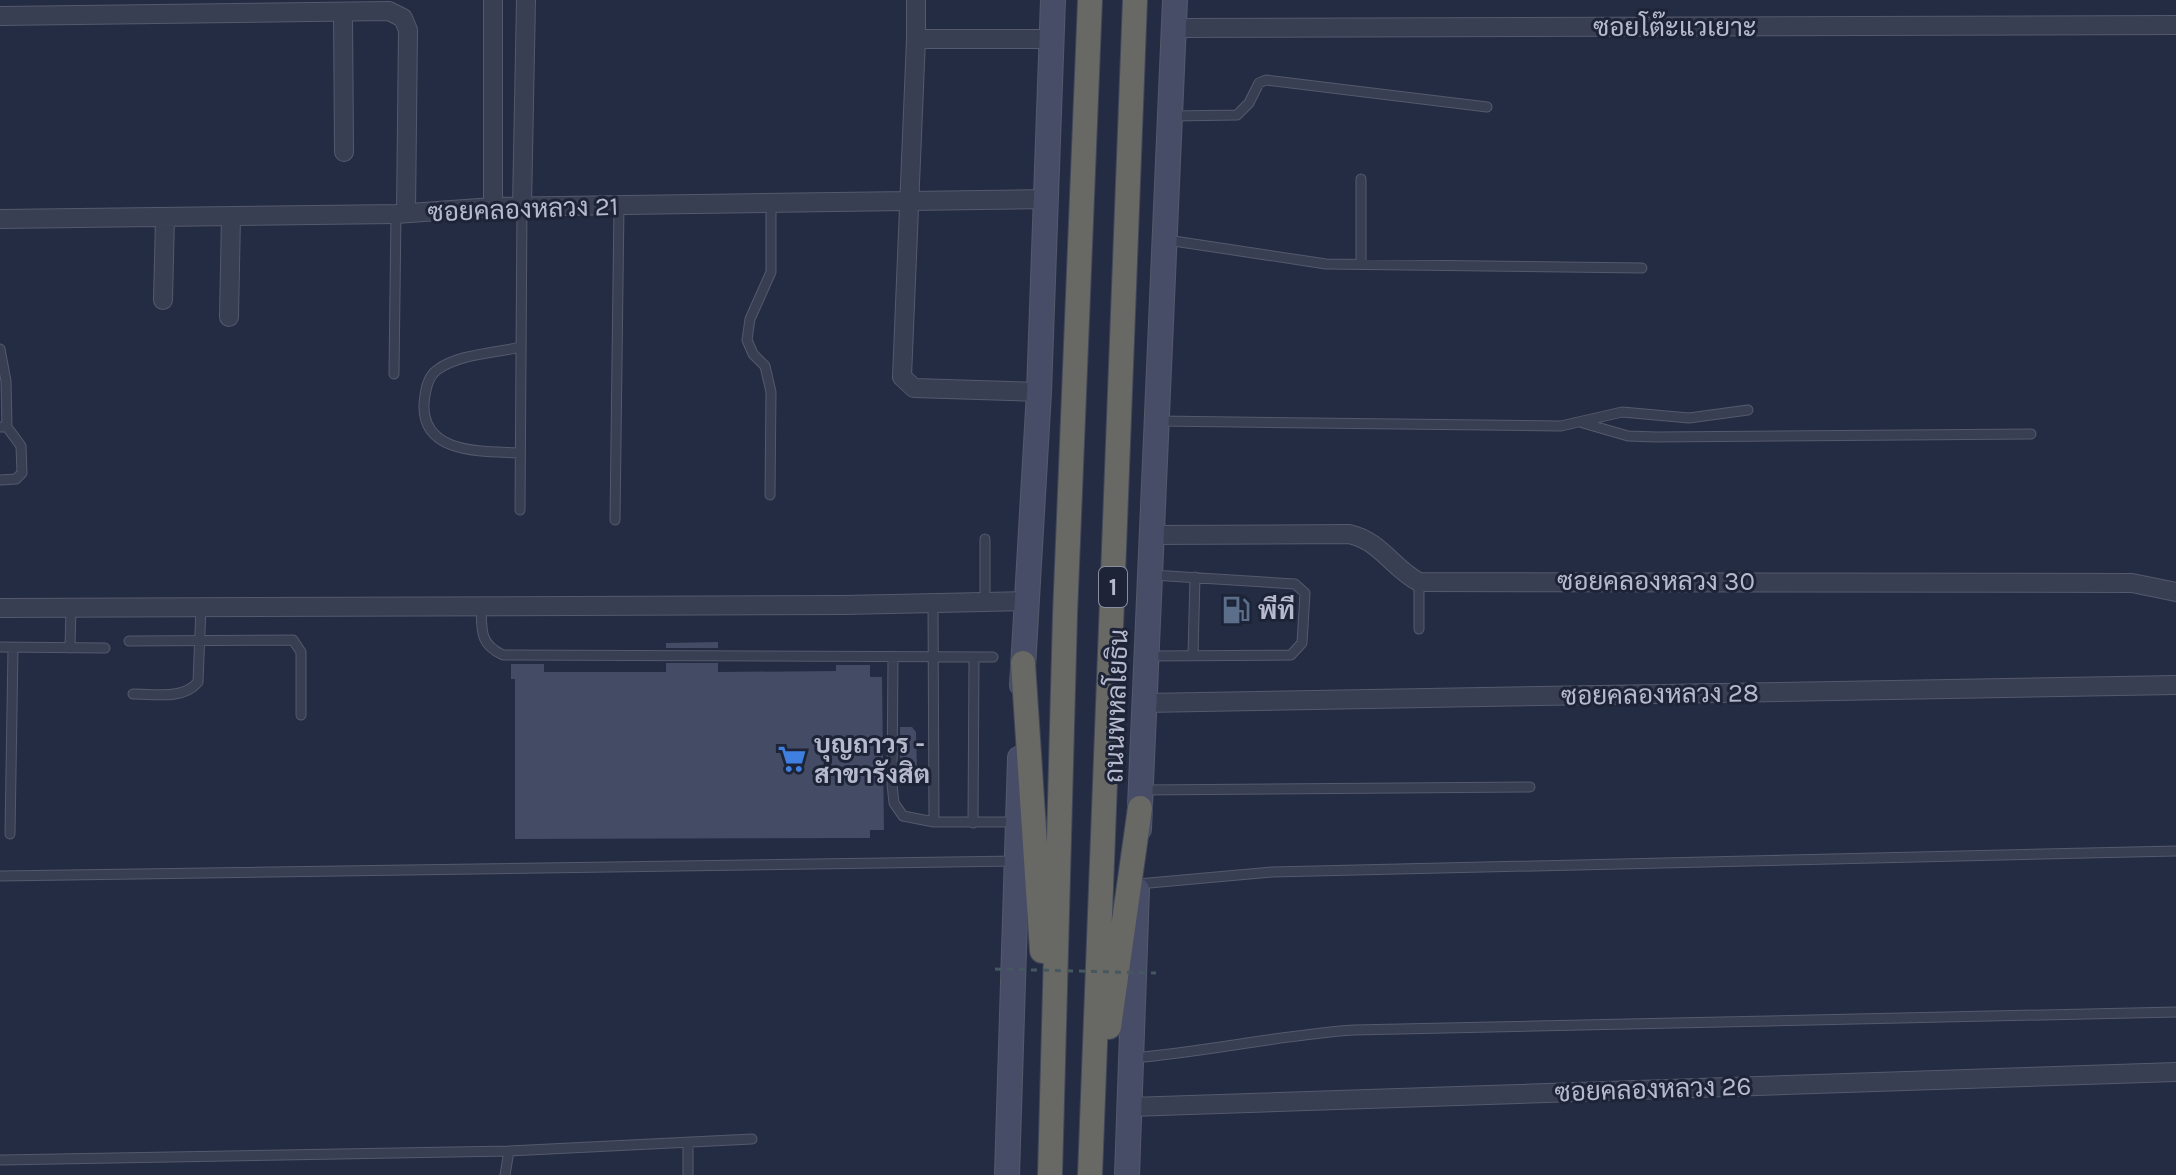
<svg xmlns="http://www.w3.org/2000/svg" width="2176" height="1175" font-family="Karla,Sarabun,sans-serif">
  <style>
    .building { fill: #434b65 }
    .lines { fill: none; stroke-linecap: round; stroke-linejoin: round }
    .service-casing { stroke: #545a6d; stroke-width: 11 }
    .minor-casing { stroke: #545a6d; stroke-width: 20 }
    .secondary-casing { stroke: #545a6d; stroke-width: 26 }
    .trunk-casing { stroke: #41475a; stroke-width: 26 }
    .service { stroke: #393f53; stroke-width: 9 }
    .minor { stroke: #393f53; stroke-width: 18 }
    .secondary { stroke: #474d66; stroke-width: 24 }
    .trunk { stroke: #686864; stroke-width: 24 }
    .path-bridge { stroke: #455860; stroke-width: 3; stroke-dasharray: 6 6; stroke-linecap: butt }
    .labels { text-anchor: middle; stroke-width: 6; stroke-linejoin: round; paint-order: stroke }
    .shield { fill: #1e2438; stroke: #888da0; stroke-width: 2 }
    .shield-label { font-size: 24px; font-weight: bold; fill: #b6bacc }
    .street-label { font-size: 26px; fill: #b6bacc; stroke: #1e2438 }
    .poi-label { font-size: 26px; font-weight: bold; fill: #b6bacc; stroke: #1e2438; text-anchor: start }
  </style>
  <rect width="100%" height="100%" fill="#242c43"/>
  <path class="building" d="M 718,642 L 718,648 L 666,648 L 666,643 Z
    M 666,663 L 718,663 L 718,672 L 836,671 L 836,665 L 870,665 L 870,677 L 882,677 L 884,830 L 870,830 L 870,838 L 515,839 L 515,679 L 511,679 L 511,664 L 544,664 L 544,672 L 666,672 Z
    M 900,727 L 912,727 L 916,732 L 917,770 L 910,773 L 900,773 Z"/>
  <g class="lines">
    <defs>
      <path id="service" d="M 1173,116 L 1237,115 L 1249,103 L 1259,83 L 1266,80 L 1487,107
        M 1361,179 L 1361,264
        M 1167,240 L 1326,264 L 1642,268
        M 0,349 L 6,381 L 7,427 L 0,427
        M 394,374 L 396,214
        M 1159,421 L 1561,426 L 1622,412 L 1689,418 L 1748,410
        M 1583,423 L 1628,436 L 1656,437 L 2031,434
        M 520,453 C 483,451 422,455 424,404 C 425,392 427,377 437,370 C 458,354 496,353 521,347
        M 0,480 L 16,479 L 22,473 L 21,446 L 7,427
        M 770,495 L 771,392 L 765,366 L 753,354 L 747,340 L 750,319 L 771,272 L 771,204
        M 520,510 L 522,206
        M 615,520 L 619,205
        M 985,603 L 985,539
        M 933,604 L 934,822
        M 481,606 C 482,630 479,644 503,655 L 993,657
        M 1419,629 L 1419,582
        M 129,641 L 293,640 L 301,652 L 301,715
        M 0,647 L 105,648
        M 70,648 L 71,607
        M 1193,655 L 1195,577
        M 1149,656 L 1291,655 L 1302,643 L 1305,593 L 1295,584 L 1152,575
        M 893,657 L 892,784 L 894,803 L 903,816 L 934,822 L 1017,822
        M 133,694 C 155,694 183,700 198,682 L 201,607
        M 1141,790 L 1530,787
        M 973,823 L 974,657
        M 10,834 L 13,648
        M 0,876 L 1017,861
        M 1138,884 L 1272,872 L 2176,851
        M 1132,1058 C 1206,1052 1279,1035 1354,1030 L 2176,1012
        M 0,1160 L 509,1151
        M 505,1175 L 509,1151 L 752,1139
        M 688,1175 L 688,1142"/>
      <path id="minor" d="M 916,0 L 916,39
        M 343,12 L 344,152
        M 0,16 L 389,11 L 403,18 L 408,30 L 406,213
        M 1174,28 L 2176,25
        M 522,206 L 526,0
        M 493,207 L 493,0
        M 0,219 L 396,214 L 493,207 L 1045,199
        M 163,300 L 165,218
        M 229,317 L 231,216
        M 1039,392 L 914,388 L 902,377 L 916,39 L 1051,39
        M 1151,535 L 1349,534 C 1381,541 1392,568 1419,582 L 2132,583 L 2176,592
        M 0,608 L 844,605 L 1027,601
        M 1144,703 L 2176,685
        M 1130,1107 L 2176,1072"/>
      <path id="secondary" d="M 1022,685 L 1039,392 L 1053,0
        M 1139,829 L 1175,0
        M 1007,1175 L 1020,758
        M 1127,1175 L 1137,890"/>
      <path id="trunk" d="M 1023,663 L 1042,951
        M 1109,1027 L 1140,808
        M 1050,1175 L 1065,615 L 1090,0
        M 1090,1175 L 1135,0"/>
    </defs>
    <use href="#service" class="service-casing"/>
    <use href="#minor" class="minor-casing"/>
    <use href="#secondary" class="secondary-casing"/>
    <use href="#trunk" class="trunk-casing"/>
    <use href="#service" class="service"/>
    <use href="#minor" class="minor"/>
    <use href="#secondary" class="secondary"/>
    <use href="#trunk" class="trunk"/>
    <path class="path-bridge" d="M 995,969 L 1156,973"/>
  </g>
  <defs>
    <symbol id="fuel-bare" viewBox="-9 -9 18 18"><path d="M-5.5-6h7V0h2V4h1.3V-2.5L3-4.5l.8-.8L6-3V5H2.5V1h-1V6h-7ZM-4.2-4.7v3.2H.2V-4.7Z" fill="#5c6f8a" stroke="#1e2438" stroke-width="2.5" paint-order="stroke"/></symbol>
    <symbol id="supermarket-bare" viewBox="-9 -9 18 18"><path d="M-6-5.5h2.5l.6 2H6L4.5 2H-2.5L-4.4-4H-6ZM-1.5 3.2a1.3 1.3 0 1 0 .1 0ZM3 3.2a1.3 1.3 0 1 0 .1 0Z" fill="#3f7fe0" stroke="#1e2438" stroke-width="2.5" paint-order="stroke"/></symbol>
  </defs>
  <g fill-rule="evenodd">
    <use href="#fuel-bare" x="1216" y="590" width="40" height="40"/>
    <use href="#supermarket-bare" x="772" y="739" width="40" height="40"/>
  </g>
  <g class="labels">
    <rect class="shield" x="1099" y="567" width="28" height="40" rx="6"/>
    <g class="shield-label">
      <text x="1113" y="595">1</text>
    </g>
    <g class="street-label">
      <text x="1675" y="36">ซอยโต๊ะแวเยาะ</text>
      <text transform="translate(523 209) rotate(-2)" y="9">ซอยคลองหลวง 21</text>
      <text x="1656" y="590">ซอยคลองหลวง 30</text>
      <text transform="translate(1660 694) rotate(-1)" y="9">ซอยคลองหลวง 28</text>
      <text transform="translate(1116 706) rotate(-88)" y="9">ถนนพหลโยธิน</text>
      <text transform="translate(1653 1089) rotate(-2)" y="9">ซอยคลองหลวง 26</text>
    </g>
    <g class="poi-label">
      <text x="1258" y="619">พีที</text>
      <text x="814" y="753">บุญถาวร -<tspan x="814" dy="30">สาขารังสิต</tspan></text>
    </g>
  </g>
</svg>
